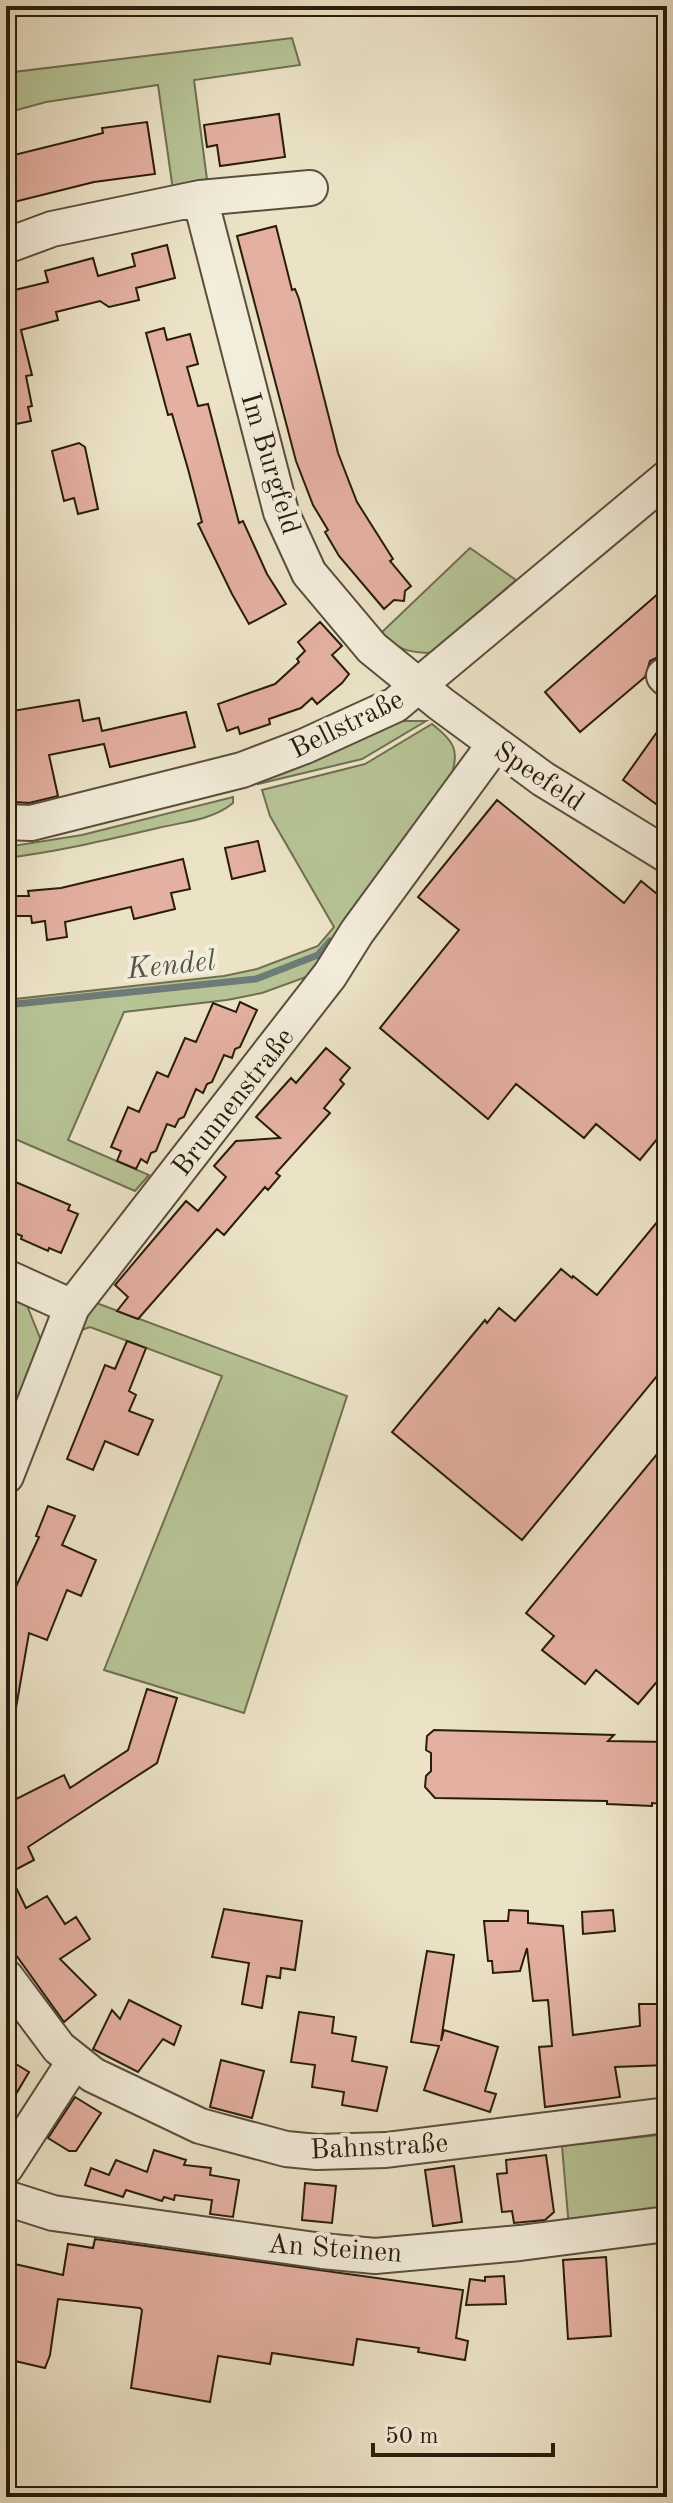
<svg xmlns="http://www.w3.org/2000/svg" width="673" height="2503" font-family="'Old Standard TT',serif">
  <style>
    .green { fill: #b7c496; stroke: #707051; stroke-width: 2 }
    .lines { fill: none; stroke-linecap: round; stroke-linejoin: round }
    .stream { stroke: #6f7b78; stroke-width: 7 }
    .building { fill: #e4b0a1; stroke: #291c0c; stroke-width: 2 }
    .minor-casing { stroke: #5a4e3b; stroke-width: 38 }
    .minor { stroke: #f3eddb; stroke-width: 34 }
    .labels { text-anchor: middle; stroke-width: 8; stroke-linejoin: round; paint-order: stroke }
    .street-label { font-size: 28px; fill: #291c0c; stroke: #f3eddb }
    .water-label { font-size: 30px; font-style: italic; fill: #52544b; stroke: #f3eddb }
  </style>
  <rect width="100%" height="100%" fill="#ece3c7"/>
  <filter id="stains"><feTurbulence type="fractalNoise" baseFrequency=".0025" numOctaves="4"/><feColorMatrix values="0 0 0 0 .2 0 0 0 0 .09 0 0 0 0 .02 0 0 0 .5 -.17"/></filter>
  <radialGradient id="worn" r=".72"><stop offset=".6" stop-color="#630" stop-opacity="0"/><stop offset="1" stop-color="#630" stop-opacity=".3"/></radialGradient>
  <path class="green" d="M 292,38 L 300,65 L 194,80 L 208,187 L 173,190 L 158,85 L 46,102 L 6,113 L 6,73 Z
    M 470,548 L 516,580 L 433,653 C 410,653 397,650 381,633 Z
    M 401,721 L 426,721 L 362,759 L 258,784 L 256,777 Z
    M 432,724 C 454,741 460,750 451,777 L 309,976 L 262,993 L 227,1000 L 124,1012 L 68,1140 L 149,1175 L 135,1191 L 6,1135 L 6,1000 L 224,976 L 257,969 L 318,946 L 334,927 L 270,816 L 262,790 L 365,764 Z
    M 233,797 L 233,803 C 213,820 182,822 158,828 C 107,840 57,852 6,858 L 6,847 L 82,835 Z
    M 6,1290 L 24,1298 L 44,1348 L 6,1443 Z
    M 91,1301 L 347,1396 L 244,1713 L 104,1670 L 222,1376 L 90,1327 L 79,1331 Z
    M 667,2134 L 667,2215 L 569,2228 L 562,2146 Z"/>
  <g class="lines">
    <path class="stream" d="M 6,1005 L 256,979 L 318,955 L 330,941"/>
  </g>
  <path class="building" d="M 279,114 L 285,157 L 220,166 L 217,145 L 207,147 L 204,125 Z
    M 147,122 L 155,174 L 94,182 L 6,204 L 6,157 L 103,133 L 102,128 Z
    M 276,226 L 292,290 L 295,289 L 299,299 L 338,453 L 357,502 L 393,559 L 390,561 L 411,586 L 405,591 L 404,601 L 394,600 L 384,609 L 339,556 L 325,532 L 328,530 L 313,505 L 296,461 L 237,236 Z
    M 167,245 L 175,278 L 136,288 L 139,300 L 109,307 L 100,301 L 56,312 L 58,320 L 21,330 L 32,375 L 26,376 L 32,406 L 28,407 L 31,421 L 6,426 L 6,292 L 48,282 L 45,271 L 93,258 L 98,276 L 135,266 L 132,254 Z
    M 164,328 L 167,340 L 190,334 L 198,364 L 187,367 L 198,406 L 208,404 L 239,523 L 243,521 L 267,574 L 286,604 L 249,624 L 232,594 L 198,524 L 202,522 L 188,469 L 172,414 L 168,415 L 146,333 Z
    M 79,443 L 85,447 L 98,509 L 78,514 L 74,498 L 64,501 L 52,451 Z
    M 667,586 L 667,657 L 658,657 L 650,661 L 645,677 L 580,732 L 545,692 Z
    M 320,622 L 342,646 L 332,655 L 349,674 L 342,683 L 317,704 L 312,698 L 301,708 L 269,719 L 270,724 L 240,734 L 238,727 L 227,731 L 218,704 L 275,684 L 299,662 L 297,659 L 305,651 L 298,642 Z
    M 79,700 L 83,721 L 99,718 L 102,731 L 186,712 L 195,747 L 110,767 L 104,744 L 49,755 L 58,796 L 29,803 L 14,802 L 6,760 L 6,712 Z
    M 667,718 L 667,812 L 623,780 Z
    M 497,800 L 624,903 L 641,881 L 667,902 L 667,1127 L 640,1160 L 596,1124 L 584,1138 L 516,1084 L 488,1119 L 380,1028 L 459,930 L 418,897 Z
    M 258,841 L 265,871 L 232,879 L 225,848 Z
    M 183,859 L 190,889 L 171,893 L 175,909 L 134,919 L 131,907 L 65,922 L 67,937 L 47,940 L 45,921 L 32,923 L 31,916 L 6,916 L 6,896 L 29,896 L 28,891 L 61,888 Z
    M 240,1002 L 257,1010 L 240,1047 L 235,1049 L 232,1058 L 224,1055 L 212,1082 L 207,1084 L 203,1093 L 196,1089 L 184,1117 L 179,1119 L 175,1127 L 167,1124 L 156,1151 L 151,1153 L 147,1163 L 141,1159 L 136,1169 L 117,1161 L 121,1151 L 111,1147 L 128,1107 L 139,1112 L 157,1072 L 168,1077 L 185,1038 L 196,1042 L 213,1003 L 236,1012 Z
    M 326,1048 L 350,1068 L 340,1080 L 344,1084 L 324,1108 L 330,1113 L 276,1173 L 280,1176 L 268,1190 L 265,1187 L 224,1235 L 217,1229 L 138,1319 L 117,1311 L 128,1297 L 115,1285 L 186,1201 L 198,1211 L 226,1177 L 214,1166 L 236,1141 L 280,1138 L 256,1117 L 291,1078 L 296,1083 Z
    M 6,1178 L 70,1205 L 68,1210 L 78,1214 L 61,1253 L 49,1248 L 48,1251 L 21,1239 L 22,1236 L 6,1229 Z
    M 667,1210 L 667,1364 L 522,1540 L 392,1432 L 485,1320 L 487,1323 L 499,1308 L 515,1321 L 561,1269 L 572,1278 L 573,1276 L 597,1295 Z
    M 127,1341 L 146,1348 L 129,1391 L 136,1395 L 129,1411 L 153,1420 L 138,1455 L 105,1441 L 93,1470 L 67,1459 L 105,1365 L 115,1369 Z
    M 667,1442 L 667,1670 L 638,1704 L 596,1670 L 585,1684 L 542,1650 L 554,1636 L 526,1613 Z
    M 48,1506 L 75,1516 L 62,1545 L 96,1560 L 81,1596 L 67,1590 L 47,1640 L 29,1633 L 16,1708 L 6,1707 L 6,1608 L 39,1537 L 36,1536 Z
    M 147,1689 L 177,1698 L 157,1763 L 28,1847 L 34,1860 L 9,1873 L 26,1908 L 47,1896 L 65,1924 L 76,1917 L 90,1939 L 60,1959 L 96,1995 L 64,2022 L 6,1941 L 6,1804 L 64,1775 L 70,1788 L 128,1750 Z
    M 434,1730 L 614,1735 L 608,1741 L 667,1742 L 667,1796 L 663,1796 L 663,1804 L 652,1803 L 652,1806 L 607,1804 L 607,1801 L 435,1798 L 425,1787 L 426,1776 L 431,1771 L 431,1753 L 426,1750 L 427,1736 Z
    M 224,1909 L 302,1921 L 295,1970 L 281,1968 L 280,1978 L 267,1976 L 262,2008 L 242,2004 L 249,1963 L 212,1957 Z
    M 509,1910 L 528,1911 L 528,1923 L 563,1926 L 573,2035 L 640,2026 L 639,2004 L 667,2004 L 667,2065 L 615,2067 L 620,2097 L 545,2107 L 539,2047 L 552,2046 L 548,2000 L 533,2001 L 527,1948 L 520,1971 L 493,1973 L 492,1961 L 488,1961 L 484,1921 L 508,1921 Z
    M 613,1910 L 615,1931 L 583,1934 L 582,1912 Z
    M 427,1951 L 454,1955 L 441,2041 L 444,2030 L 498,2047 L 485,2091 L 496,2094 L 490,2112 L 424,2090 L 439,2046 L 411,2042 Z
    M 129,2000 L 181,2026 L 174,2045 L 163,2039 L 138,2072 L 93,2049 L 112,2010 L 120,2019 Z
    M 299,2012 L 334,2017 L 332,2033 L 356,2037 L 352,2061 L 387,2067 L 377,2111 L 342,2105 L 344,2092 L 312,2087 L 315,2065 L 291,2062 Z
    M 6,2058 L 29,2072 L 6,2111 Z
    M 221,2060 L 264,2071 L 252,2118 L 210,2107 Z
    M 75,2097 L 101,2113 L 76,2151 L 69,2151 L 48,2138 Z
    M 154,2150 L 186,2160 L 184,2165 L 211,2168 L 210,2175 L 239,2180 L 233,2217 L 210,2214 L 212,2200 L 175,2195 L 174,2200 L 164,2197 L 162,2201 L 126,2190 L 123,2197 L 85,2185 L 91,2168 L 109,2175 L 116,2160 L 147,2172 Z
    M 546,2155 L 554,2212 L 545,2220 L 514,2223 L 512,2211 L 502,2212 L 497,2174 L 507,2173 L 506,2160 Z
    M 454,2166 L 462,2222 L 433,2226 L 425,2170 Z
    M 305,2183 L 336,2186 L 332,2223 L 302,2220 Z
    M 95,2239 L 463,2290 L 456,2338 L 468,2341 L 465,2360 L 418,2352 L 419,2348 L 357,2339 L 353,2365 L 272,2353 L 270,2364 L 218,2356 L 210,2402 L 131,2388 L 142,2310 L 140,2308 L 58,2299 L 50,2355 L 45,2368 L 6,2359 L 6,2262 L 63,2275 L 68,2244 L 93,2248 Z
    M 606,2257 L 611,2336 L 568,2339 L 563,2260 Z
    M 504,2276 L 506,2304 L 466,2305 L 470,2279 L 485,2281 L 485,2277 Z"/>
  <g class="lines">
    <defs>
      <path id="minor" d="M 310,188 L 200,198 L 281,512 L 309,573 L 372,648 L 441,704 L 543,779 L 667,855
        M 6,246 L 52,229 L 200,198
        M 664,676 L 667,679
        M 6,822 L 31,823 L 242,770 L 305,746 L 395,705 L 667,478
        M 6,1277 L 72,1307
        M 6,1476 L 72,1307 L 330,975 L 357,932 L 494,745
        M 6,1977 L 59,2048 L 93,2075 L 200,2126 L 286,2149 L 317,2152 L 386,2150 L 667,2115
        M 6,2167 L 74,2062
        M 6,2198 L 53,2213 L 322,2251 L 375,2256 L 520,2243 L 667,2224"/>
    </defs>
    <use href="#minor" class="minor-casing"/>
    <use href="#minor" class="minor"/>
  </g>
  <g class="labels">
    <g class="street-label">
      <text transform="translate(272 463) rotate(73)" y="10">Im Burgfeld</text>
      <text transform="translate(346 723) rotate(-26)" y="10">Bellstraße</text>
      <text transform="translate(540 775) rotate(34)" y="10">Speefeld</text>
      <text transform="translate(232 1101) rotate(-52)" y="10">Brunnenstraße</text>
      <text transform="translate(379 2145) rotate(-3)" y="10">Bahnstraße</text>
      <text transform="translate(335 2247) rotate(4)" y="10">An Steinen</text>
    </g>
    <g class="water-label">
      <text transform="translate(171 964) rotate(-6)" y="10">Kendel</text>
    </g>
  </g>
  <rect width="673" height="2503" fill="none" stroke="#ece3c7" stroke-width="32"/>
  <rect x="8" y="8" width="657" height="2487" fill="none" stroke="#291c0c" stroke-width="4"/>
  <rect x="16" y="16" width="641" height="2471" fill="none" stroke="#291c0c" stroke-width="2"/>
  <path d="M373 2443v12h180v-12" fill="none" stroke="#291c0c" stroke-width="4"/>
  <text x="385" y="2443" font-size="24" fill="#291c0c" stroke="#f3eddb" stroke-width="6" paint-order="stroke">50 m</text>
  <rect width="100%" height="100%" filter="url(#stains)"/>
  <rect width="100%" height="100%" fill="url(#worn)"/>
</svg>
